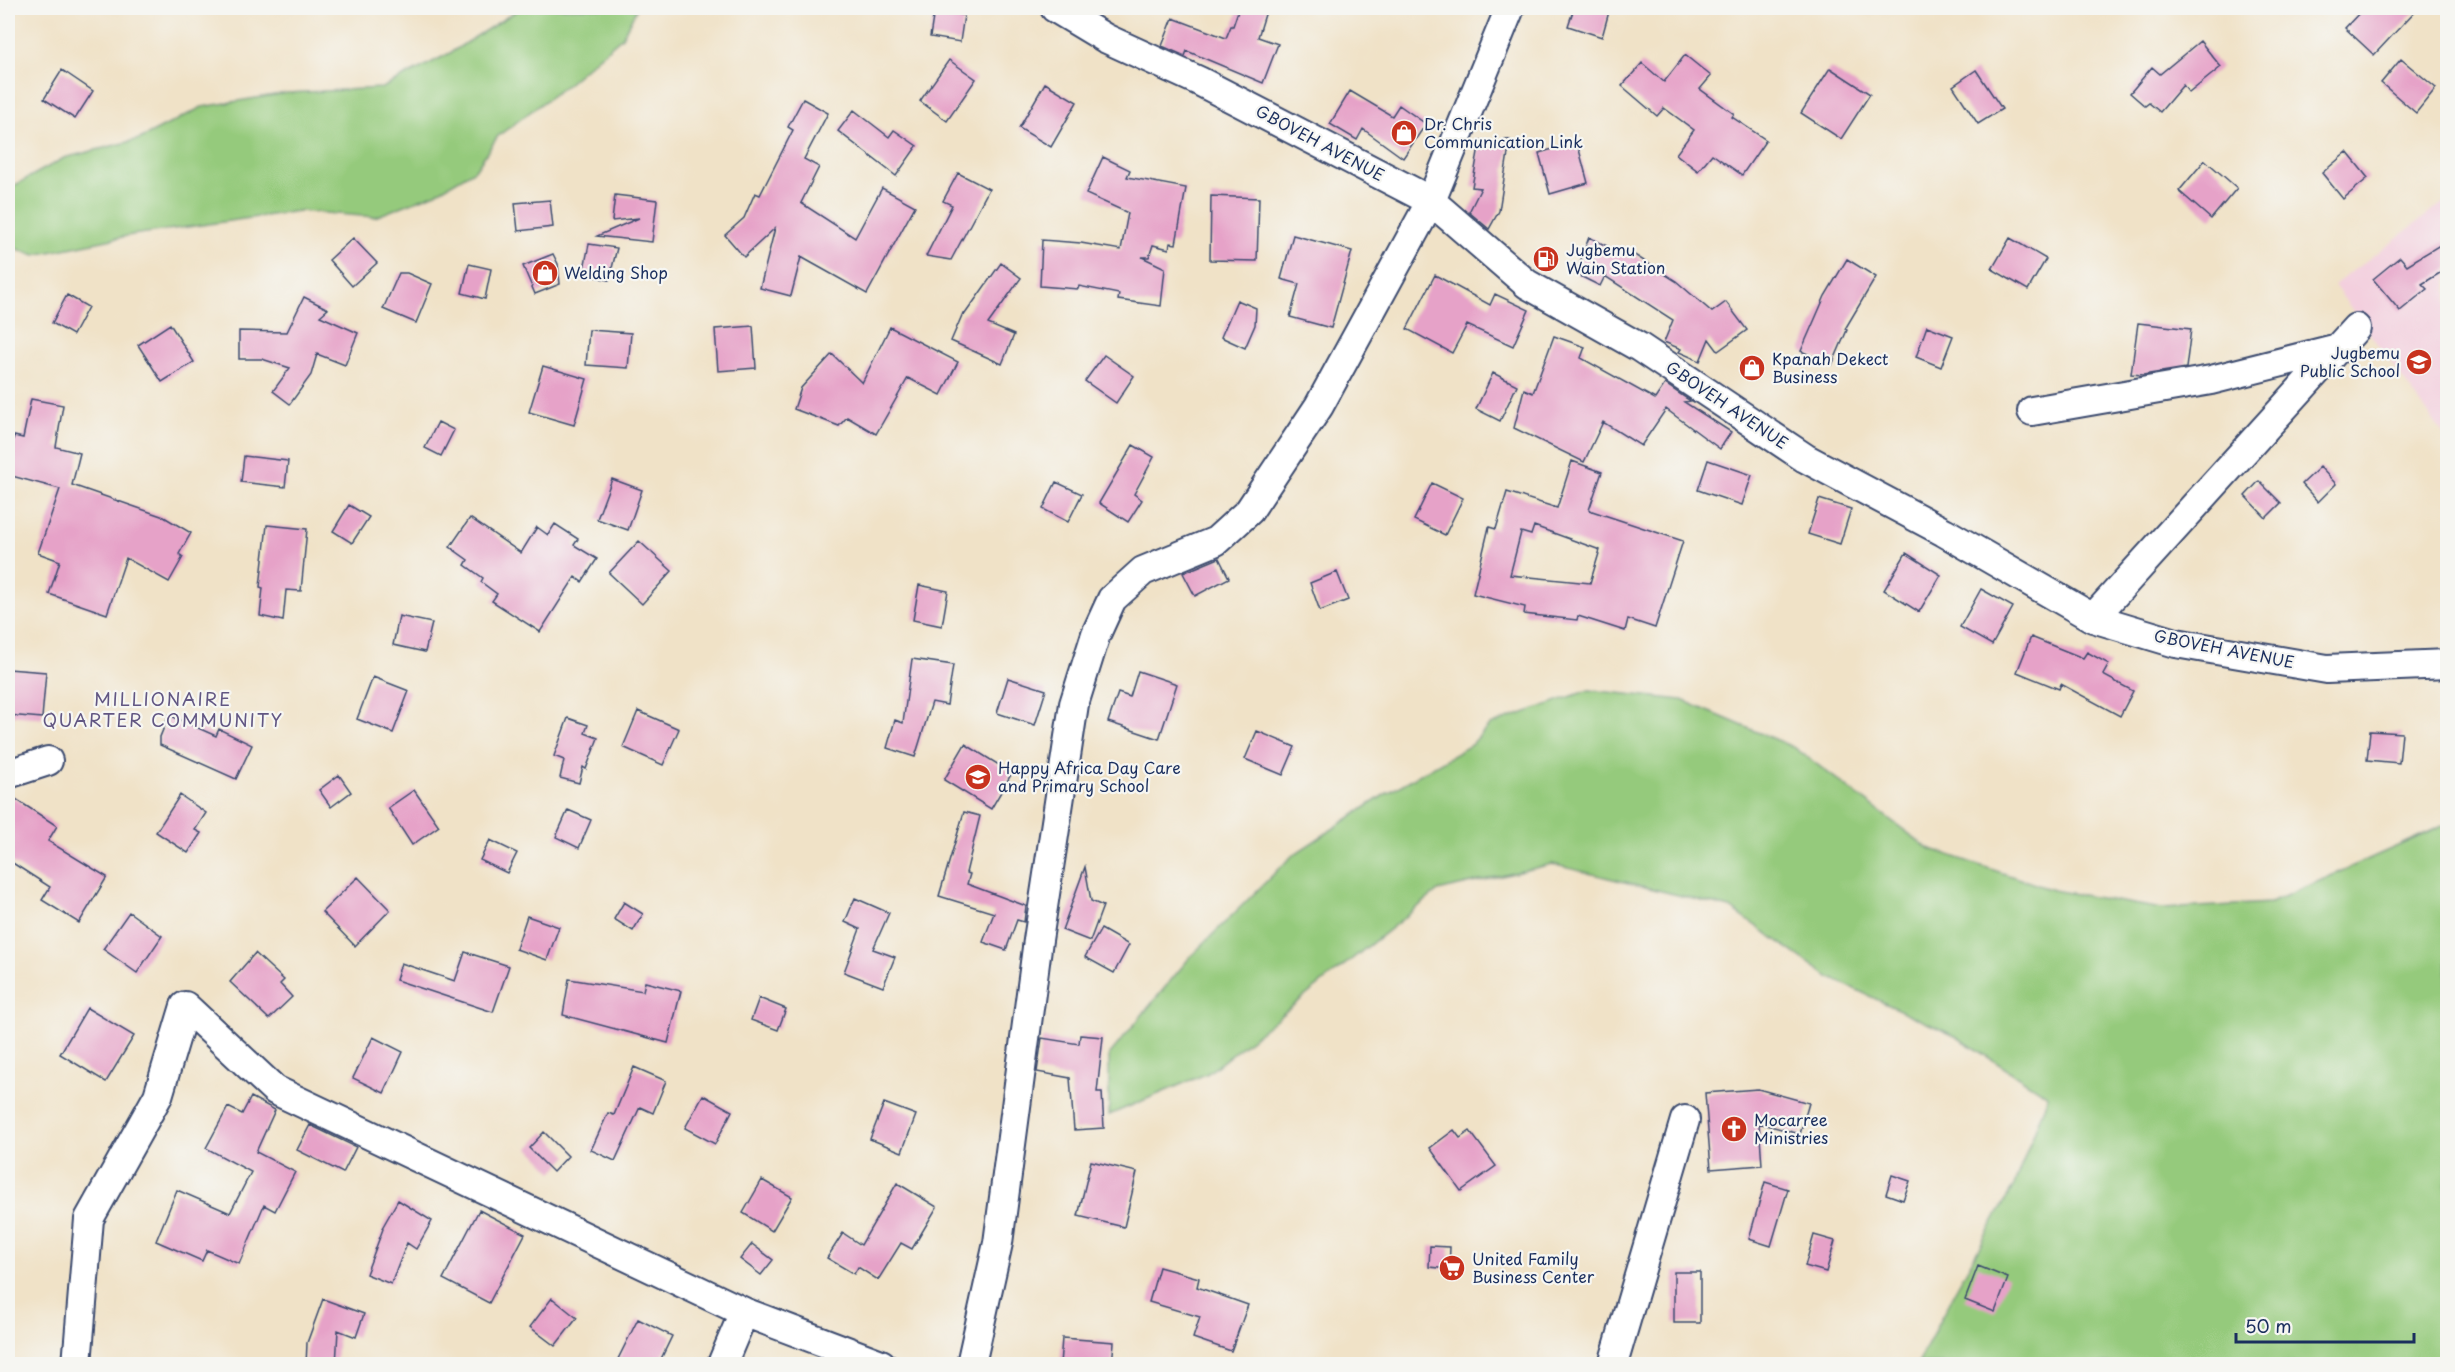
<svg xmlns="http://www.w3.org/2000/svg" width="2455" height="1372" font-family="'Playpen Sans',sans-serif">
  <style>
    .built { fill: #f3cfde }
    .green { fill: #95ca7c; stroke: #587c6d; stroke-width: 1.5 }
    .building { fill: #e6a2c8; fill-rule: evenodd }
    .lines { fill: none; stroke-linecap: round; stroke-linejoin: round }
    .minor-casing { stroke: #3b4a6e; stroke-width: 32 }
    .minor { stroke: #fff; stroke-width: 28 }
    .labels { text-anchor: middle; stroke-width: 4.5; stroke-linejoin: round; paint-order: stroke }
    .poi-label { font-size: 16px; fill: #1b2f5e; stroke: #f6f6f2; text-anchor: start }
    .street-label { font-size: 16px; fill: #1b2f5e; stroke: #f6f6f2 }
    .neighbourhood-label { font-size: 18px; letter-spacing: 1.5px; fill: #625783; stroke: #f6f6f2 }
  </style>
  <rect width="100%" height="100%" fill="#f6f6f2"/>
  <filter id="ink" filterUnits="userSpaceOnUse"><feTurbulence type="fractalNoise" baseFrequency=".0167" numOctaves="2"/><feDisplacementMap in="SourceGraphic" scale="12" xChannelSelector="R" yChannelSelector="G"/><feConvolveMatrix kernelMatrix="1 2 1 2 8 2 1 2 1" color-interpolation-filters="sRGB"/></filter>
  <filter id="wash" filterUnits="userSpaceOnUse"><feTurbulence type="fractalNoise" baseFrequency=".008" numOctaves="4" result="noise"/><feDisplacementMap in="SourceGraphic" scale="24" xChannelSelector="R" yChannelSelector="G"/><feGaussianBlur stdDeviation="1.35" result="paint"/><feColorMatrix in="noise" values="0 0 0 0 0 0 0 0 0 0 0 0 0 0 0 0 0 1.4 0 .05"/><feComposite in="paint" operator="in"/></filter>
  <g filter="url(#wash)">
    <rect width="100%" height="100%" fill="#f0e2c7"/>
    <path class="built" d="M 2447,200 L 2447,439 L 2334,285 Z"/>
    <path class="green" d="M 521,8 L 637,8 L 622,37 L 565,86 L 498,136 L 475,170 L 436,193 L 375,217 L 299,211 L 132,235 L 35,255 L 8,246 L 8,189 L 64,158 L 140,139 L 202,107 L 287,93 L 382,88 L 450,53 Z
      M 1589,690 L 1682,700 L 1795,748 L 1928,848 L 2053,890 L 2162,909 L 2270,903 L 2447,824 L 2447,1364 L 1918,1364 L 1953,1294 L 2014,1185 L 2048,1096 L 1957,1037 L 1829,977 L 1730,908 L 1552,864 L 1438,891 L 1208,1073 L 1109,1115 L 1109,1055 L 1191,956 L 1293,855 L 1384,795 L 1471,745 L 1490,725 Z"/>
    <g id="blocks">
      <path class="building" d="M 1239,8 L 1267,8 L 1258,37 L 1278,44 L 1263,83 L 1187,51 L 1185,56 L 1162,46 L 1173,18 L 1226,38 L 1231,26 L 1233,26 Z
        M 1574,8 L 1610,8 L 1602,37 L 1568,26 Z
        M 2364,8 L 2418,8 L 2374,55 L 2345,28 Z
        M 934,11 L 964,15 L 960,42 L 930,37 Z
        M 2200,41 L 2221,67 L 2189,93 L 2183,85 L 2160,112 L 2149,103 L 2145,106 L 2130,93 L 2152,67 L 2160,74 Z
        M 1685,55 L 1711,76 L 1700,89 L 1734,114 L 1732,117 L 1766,140 L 1742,175 L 1712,154 L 1698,171 L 1676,154 L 1694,130 L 1664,108 L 1657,116 L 1622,86 L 1642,63 L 1664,82 Z
        M 2401,59 L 2436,88 L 2416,113 L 2381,83 Z
        M 949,60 L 976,79 L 947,121 L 920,101 Z
        M 1830,68 L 1870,94 L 1841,139 L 1801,113 Z
        M 62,70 L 93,91 L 75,119 L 44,99 Z
        M 1976,70 L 2002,109 L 1978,124 L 1953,86 Z
        M 1045,83 L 1077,102 L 1051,147 L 1019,128 Z
        M 1350,91 L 1392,116 L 1399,105 L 1426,124 L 1403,158 L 1363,129 L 1357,140 L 1330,124 Z
        M 803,99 L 828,113 L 804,159 L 819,167 L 801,203 L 855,238 L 882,188 L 915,206 L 867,294 L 801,257 L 791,296 L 760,288 L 775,228 L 744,257 L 725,235 L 744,218 L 755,193 L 760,195 L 793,130 L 788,127 Z
        M 854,110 L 889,137 L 894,130 L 917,146 L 896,176 L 838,131 Z
        M 1505,139 L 1510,140 L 1499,211 L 1489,229 L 1469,212 L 1481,188 L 1472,187 L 1480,140 L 1503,144 Z
        M 1577,142 L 1588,183 L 1550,194 L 1539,153 Z
        M 2347,152 L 2368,178 L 2343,199 L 2322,173 Z
        M 1103,157 L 1130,170 L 1127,177 L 1186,188 L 1176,244 L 1170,243 L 1169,249 L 1153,245 L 1149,257 L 1142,257 L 1165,268 L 1161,306 L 1118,300 L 1119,294 L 1079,286 L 1078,289 L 1040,286 L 1042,240 L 1081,243 L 1121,250 L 1128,213 L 1086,194 Z
        M 2205,160 L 2237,188 L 2211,219 L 2179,191 Z
        M 958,173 L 989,189 L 951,260 L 926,256 L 952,205 L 943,201 Z
        M 615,195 L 657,200 L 652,242 L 597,236 L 639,218 L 612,221 Z
        M 1211,196 L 1259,198 L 1257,261 L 1210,260 Z
        M 550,200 L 553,227 L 518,231 L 515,203 Z
        M 1293,235 L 1352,251 L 1331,328 L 1290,317 L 1299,284 L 1281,279 Z
        M 1589,237 L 1630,258 L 1633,254 L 1676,281 L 1712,312 L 1726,302 L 1747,330 L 1718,351 L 1709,339 L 1700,361 L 1679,352 L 1681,349 L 1664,342 L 1673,320 L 1605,276 L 1600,286 L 1576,274 Z
        M 353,238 L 377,263 L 352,286 L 329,260 Z
        M 2010,238 L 2046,259 L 2028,290 L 1992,269 Z
        M 2448,240 L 2448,268 L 2422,284 L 2427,289 L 2400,311 L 2373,279 L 2400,257 L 2407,265 Z
        M 589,244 L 617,248 L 609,280 L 583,274 Z
        M 553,254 L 558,264 L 560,284 L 535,294 L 523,266 Z
        M 1847,259 L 1876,277 L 1845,329 L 1847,330 L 1832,365 L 1801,351 L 1825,296 Z
        M 1001,263 L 1021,278 L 988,324 L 1014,335 L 1002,364 L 951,341 L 963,313 L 965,314 Z
        M 469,264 L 491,269 L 485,299 L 462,293 Z
        M 399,273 L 407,273 L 432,284 L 416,323 L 383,309 Z
        M 1435,275 L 1490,305 L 1495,294 L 1529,310 L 1513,346 L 1467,325 L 1452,353 L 1407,329 Z
        M 67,295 L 88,307 L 73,335 L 52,323 Z
        M 304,297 L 328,309 L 320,316 L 358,333 L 345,365 L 317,354 L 311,375 L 290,404 L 273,391 L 290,368 L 262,359 L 239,359 L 239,331 L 287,332 Z
        M 1237,300 L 1256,308 L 1255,325 L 1245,348 L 1221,337 Z
        M 2138,323 L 2191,329 L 2186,368 L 2143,375 L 2131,374 Z
        M 170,324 L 194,362 L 162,382 L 138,345 Z
        M 753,326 L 756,368 L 718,371 L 715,329 Z
        M 1927,326 L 1953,336 L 1941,367 L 1916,357 Z
        M 890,327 L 958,362 L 941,395 L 908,378 L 876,434 L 847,417 L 839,426 L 794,409 L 801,388 L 832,354 L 862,383 Z
        M 589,330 L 631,333 L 628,368 L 586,365 Z
        M 1554,336 L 1585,347 L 1581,358 L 1655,399 L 1665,384 L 1690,401 L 1684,402 L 1731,432 L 1720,449 L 1666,409 L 1641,446 L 1603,422 L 1584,462 L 1514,428 L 1524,389 L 1533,393 Z
        M 1104,355 L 1134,376 L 1116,403 L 1085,381 Z
        M 543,366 L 587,379 L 574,425 L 529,412 Z
        M 1493,373 L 1517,385 L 1500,421 L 1476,409 Z
        M 31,399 L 63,405 L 56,447 L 80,453 L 72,485 L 164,517 L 191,533 L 179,554 L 183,557 L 169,582 L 126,558 L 107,614 L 49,594 L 60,561 L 38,553 L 60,489 L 8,475 L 8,460 L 14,436 L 23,438 Z
        M 438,422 L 454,430 L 441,456 L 425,448 Z
        M 1133,445 L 1154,457 L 1134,494 L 1142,500 L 1128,522 L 1099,503 Z
        M 244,456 L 288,461 L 285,487 L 241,482 Z
        M 1708,460 L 1752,475 L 1742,505 L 1698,490 Z
        M 1572,461 L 1602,472 L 1589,510 L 1683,541 L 1655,628 L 1628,619 L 1625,631 L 1578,616 L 1577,620 L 1524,614 L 1525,607 L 1473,594 L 1489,527 L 1496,529 L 1507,492 L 1557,508 ZM 1534,526 L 1600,550 L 1590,583 L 1510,575 L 1521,532 L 1531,535 Z
        M 2320,467 L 2336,484 L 2318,502 L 2302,484 Z
        M 612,479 L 642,490 L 628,530 L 597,519 Z
        M 2259,481 L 2281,503 L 2266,518 L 2245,496 Z
        M 1056,482 L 1082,494 L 1068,522 L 1043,509 Z
        M 1432,483 L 1463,498 L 1445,535 L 1414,520 Z
        M 1819,499 L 1851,509 L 1840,544 L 1808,534 Z
        M 349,505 L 369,517 L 352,543 L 333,531 Z
        M 470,518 L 521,553 L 537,527 L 548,535 L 555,524 L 578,539 L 574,545 L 597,559 L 582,582 L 575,577 L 540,632 L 492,601 L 497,594 L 481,582 L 483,578 L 465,565 L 468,560 L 450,547 Z
        M 267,525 L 307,529 L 301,591 L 286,590 L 283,621 L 260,616 L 263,588 L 260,587 Z
        M 639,541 L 672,571 L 642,604 L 609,573 Z
        M 1906,553 L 1941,575 L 1919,612 L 1884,590 Z
        M 1219,558 L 1229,578 L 1195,596 L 1183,573 Z
        M 1337,572 L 1348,600 L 1320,611 L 1310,583 Z
        M 919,585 L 948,591 L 942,626 L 913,620 Z
        M 1981,589 L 2013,607 L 1992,645 L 1960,627 Z
        M 399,616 L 432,623 L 425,652 L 393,645 Z
        M 2031,637 L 2083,658 L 2087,652 L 2109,664 L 2103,675 L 2133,691 L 2120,716 L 2061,684 L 2059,689 L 2017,672 Z
        M 912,659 L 953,665 L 947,705 L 932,702 L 915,757 L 887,748 L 895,720 L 903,723 Z
        M 8,669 L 46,672 L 42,718 L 8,715 Z
        M 1138,671 L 1177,684 L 1159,739 L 1108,722 L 1118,693 L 1130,697 Z
        M 373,677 L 409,691 L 393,733 L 357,719 Z
        M 1008,678 L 1046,690 L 1035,725 L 997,713 Z
        M 638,711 L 679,729 L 663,765 L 623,747 Z
        M 169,715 L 216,736 L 219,729 L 252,745 L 236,779 L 160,745 L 160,737 Z
        M 568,718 L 588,725 L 585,733 L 598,738 L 586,769 L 583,767 L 579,783 L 560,778 L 564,760 L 554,756 Z
        M 1257,731 L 1295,747 L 1283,775 L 1245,759 Z
        M 2370,731 L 2402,733 L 2399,763 L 2367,760 Z
        M 965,744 L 1012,773 L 991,809 L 944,780 Z
        M 339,775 L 351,792 L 331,807 L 319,790 Z
        M 414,790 L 439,826 L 412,845 L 388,808 Z
        M 8,794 L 57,826 L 48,841 L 107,877 L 79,923 L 42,900 L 50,887 L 8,860 Z
        M 180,795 L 206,813 L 195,830 L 201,833 L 188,853 L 156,832 Z
        M 568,810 L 591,820 L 579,848 L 556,837 Z
        M 964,812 L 980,816 L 966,873 L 970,874 L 967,884 L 1026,906 L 1024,922 L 1017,920 L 1006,950 L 983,942 L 994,913 L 939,896 Z
        M 490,840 L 517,853 L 507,873 L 480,860 Z
        M 1085,867 L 1091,901 L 1103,906 L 1090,941 L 1062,930 Z
        M 358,877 L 390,910 L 355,946 L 322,912 Z
        M 855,898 L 889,913 L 873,949 L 895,957 L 883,987 L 844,972 L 860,929 L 845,922 Z
        M 624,902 L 643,914 L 633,931 L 614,919 Z
        M 129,912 L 162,936 L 137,973 L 103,949 Z
        M 527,916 L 559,927 L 547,960 L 516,949 Z
        M 1101,929 L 1129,945 L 1114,973 L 1085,957 Z
        M 465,952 L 509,966 L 493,1012 L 396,980 L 401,963 L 455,981 Z
        M 255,953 L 284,980 L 280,984 L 292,997 L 269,1019 L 230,982 Z
        M 569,979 L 643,991 L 645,982 L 681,991 L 668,1043 L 563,1015 Z
        M 759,998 L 786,1009 L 778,1030 L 751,1020 Z
        M 87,1008 L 134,1036 L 106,1082 L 60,1054 Z
        M 1080,1035 L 1103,1037 L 1097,1092 L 1102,1092 L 1104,1128 L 1074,1130 L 1070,1078 L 1037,1072 L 1042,1038 L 1079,1044 Z
        M 373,1037 L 403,1052 L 384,1093 L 353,1078 Z
        M 634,1067 L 666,1081 L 653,1113 L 640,1107 L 615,1161 L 591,1150 L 608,1113 L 614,1115 Z
        M 1758,1089 L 1809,1103 L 1800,1134 L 1759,1123 L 1762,1165 L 1711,1169 L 1705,1093 Z
        M 703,1095 L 732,1111 L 715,1144 L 685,1128 Z
        M 251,1097 L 275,1110 L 256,1152 L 295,1172 L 275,1211 L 264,1205 L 239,1264 L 207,1250 L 202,1261 L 156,1241 L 177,1190 L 230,1213 L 251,1172 L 206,1148 L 228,1107 L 242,1114 Z
        M 884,1103 L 916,1115 L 902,1152 L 870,1139 Z
        M 310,1125 L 356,1147 L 343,1173 L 297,1150 Z
        M 1454,1130 L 1460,1138 L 1470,1131 L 1496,1166 L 1461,1191 L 1430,1148 Z
        M 544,1132 L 568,1156 L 553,1172 L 529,1148 Z
        M 1091,1161 L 1137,1172 L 1124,1227 L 1078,1216 Z
        M 1892,1175 L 1910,1181 L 1903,1200 L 1886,1194 Z
        M 762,1180 L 792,1197 L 772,1231 L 743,1213 Z
        M 1765,1182 L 1788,1189 L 1771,1246 L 1749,1239 Z
        M 897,1183 L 937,1207 L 912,1249 L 901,1243 L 878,1280 L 858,1267 L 854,1274 L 827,1258 L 843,1233 L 861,1245 Z
        M 398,1200 L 432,1221 L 416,1249 L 407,1243 L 391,1284 L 366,1274 L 383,1229 L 382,1228 Z
        M 479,1210 L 525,1234 L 489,1303 L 443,1279 Z
        M 1814,1235 L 1835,1241 L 1826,1272 L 1805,1266 Z
        M 752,1244 L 773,1260 L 761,1275 L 740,1259 Z
        M 1430,1246 L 1450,1247 L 1449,1269 L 1429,1267 Z
        M 1978,1266 L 2008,1278 L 1995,1312 L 1965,1300 Z
        M 1159,1267 L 1199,1278 L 1197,1287 L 1248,1305 L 1231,1351 L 1193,1338 L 1200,1317 L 1149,1302 Z
        M 1674,1272 L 1700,1272 L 1700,1323 L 1674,1323 Z
        M 552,1298 L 577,1318 L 555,1346 L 530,1327 Z
        M 323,1299 L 364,1314 L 356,1337 L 338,1330 L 336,1365 L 306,1365 L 307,1343 Z
        M 638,1319 L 672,1336 L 658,1365 L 615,1365 Z
        M 1062,1338 L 1114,1342 L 1112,1365 L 1060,1365 Z"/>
    </g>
  </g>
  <g filter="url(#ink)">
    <use href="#blocks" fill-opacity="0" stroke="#3b4a6e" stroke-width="1.5"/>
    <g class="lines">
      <defs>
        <path id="minor" d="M 1055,8 L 1105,38 L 1199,81 L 1431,201 L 1527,284 L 1639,347 L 1805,458 L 1944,532 L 2093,618 L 2176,643 L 2327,669 L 2448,664
          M 2032,411 L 2211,380 L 2338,348
          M 2093,618 L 2356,328
          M 8,774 L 48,761
          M 77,1364 L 89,1219 L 158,1096 L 185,1006 L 275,1090 L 744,1312 L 881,1364
          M 722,1364 L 744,1312
          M 971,1364 L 998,1243 L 1038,940 L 1074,704 L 1096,634 L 1112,599 L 1143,571 L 1216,541 L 1249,511 L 1319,406 L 1431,201 L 1510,8
          M 1613,1364 L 1685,1120"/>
      </defs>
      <use href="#minor" class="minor-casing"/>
      <use href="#minor" class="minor"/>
    </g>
  </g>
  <defs>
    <symbol id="shop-disc" viewBox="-11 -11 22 22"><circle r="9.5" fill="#c8321e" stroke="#f6f6f2"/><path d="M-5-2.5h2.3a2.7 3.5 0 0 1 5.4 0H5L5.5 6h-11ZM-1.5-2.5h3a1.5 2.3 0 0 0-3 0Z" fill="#fff"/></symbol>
    <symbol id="fuel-disc" viewBox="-11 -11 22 22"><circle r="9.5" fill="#c8321e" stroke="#f6f6f2"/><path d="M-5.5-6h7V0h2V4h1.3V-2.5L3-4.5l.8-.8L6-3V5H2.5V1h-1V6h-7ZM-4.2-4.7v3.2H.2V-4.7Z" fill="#fff"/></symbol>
    <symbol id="school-disc" viewBox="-11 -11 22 22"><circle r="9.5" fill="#c8321e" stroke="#f6f6f2"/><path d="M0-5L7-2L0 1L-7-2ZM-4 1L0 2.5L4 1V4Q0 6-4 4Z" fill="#fff"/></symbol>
    <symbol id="church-disc" viewBox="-11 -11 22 22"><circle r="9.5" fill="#c8321e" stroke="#f6f6f2"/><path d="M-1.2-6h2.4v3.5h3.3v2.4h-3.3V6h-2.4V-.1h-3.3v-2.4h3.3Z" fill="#fff"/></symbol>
    <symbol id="supermarket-disc" viewBox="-11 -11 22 22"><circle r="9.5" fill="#c8321e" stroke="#f6f6f2"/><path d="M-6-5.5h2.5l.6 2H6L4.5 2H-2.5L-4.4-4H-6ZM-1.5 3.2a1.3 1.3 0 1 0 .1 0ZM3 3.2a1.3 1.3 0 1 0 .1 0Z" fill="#fff"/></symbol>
  </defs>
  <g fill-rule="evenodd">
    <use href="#shop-disc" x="1389" y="118" width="30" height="30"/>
    <use href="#fuel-disc" x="1531" y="244" width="30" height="30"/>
    <use href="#shop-disc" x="530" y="258" width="30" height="30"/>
    <use href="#school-disc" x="2404" y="347" width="30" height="30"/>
    <use href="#shop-disc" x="1737" y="353" width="30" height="30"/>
    <use href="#school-disc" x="963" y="762" width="30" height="30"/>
    <use href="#church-disc" x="1719" y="1114" width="30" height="30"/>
    <use href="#supermarket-disc" x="1437" y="1253" width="30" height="30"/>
  </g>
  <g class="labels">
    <g class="poi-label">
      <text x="1424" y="130">Dr. Chris<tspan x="1424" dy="18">Communication Link</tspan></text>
      <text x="1566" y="256">Jugbemu<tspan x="1566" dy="18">Wain Station</tspan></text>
      <text x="564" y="279">Welding Shop</text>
      <text x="2400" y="359" text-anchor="end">Jugbemu<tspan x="2400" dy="18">Public School</tspan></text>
      <text x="1772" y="365">Kpanah Dekect<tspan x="1772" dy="18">Business</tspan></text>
      <text x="998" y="774">Happy Africa Day Care<tspan x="998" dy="18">and Primary School</tspan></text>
      <text x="1754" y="1126">Mocarree<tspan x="1754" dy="18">Ministries</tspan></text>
      <text x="1472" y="1265">United Family<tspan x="1472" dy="18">Business Center</tspan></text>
    </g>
    <g class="street-label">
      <text transform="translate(1320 143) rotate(28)" y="6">GBOVEH AVENUE</text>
      <text transform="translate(1727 405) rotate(34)" y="6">GBOVEH AVENUE</text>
      <text transform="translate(2224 649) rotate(11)" y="6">GBOVEH AVENUE</text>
    </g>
    <g class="neighbourhood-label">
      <text x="163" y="706">MILLIONAIRE<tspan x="163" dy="21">QUARTER COMMUNITY</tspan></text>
    </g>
  </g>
  <rect width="2455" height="1372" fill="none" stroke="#f6f6f2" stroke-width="30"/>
  <path d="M2236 1333v9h178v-9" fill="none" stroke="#1b2f5e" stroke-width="3"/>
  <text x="2245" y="1333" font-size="18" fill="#1b2f5e" stroke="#f6f6f2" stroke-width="4.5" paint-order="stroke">50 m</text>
</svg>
